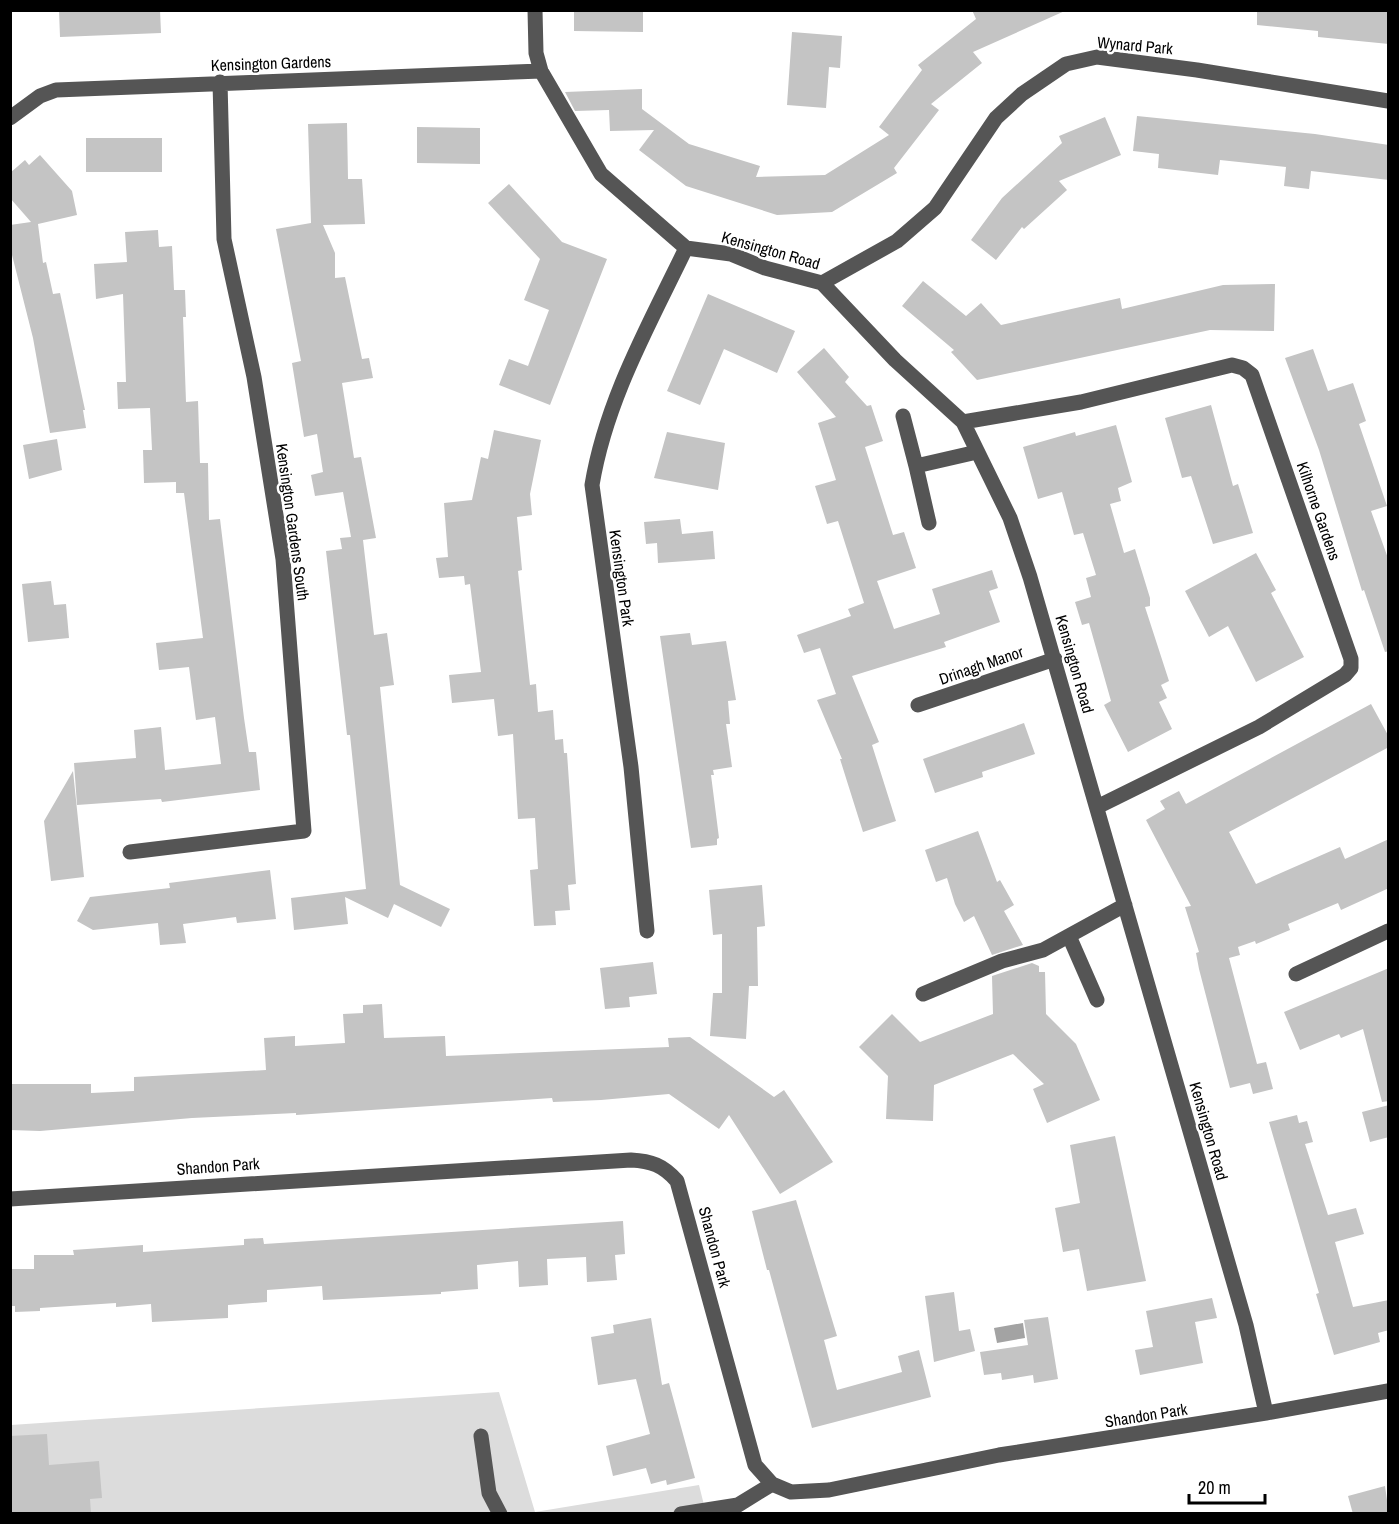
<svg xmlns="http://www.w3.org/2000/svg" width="1399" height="1524" font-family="'Archivo Narrow',sans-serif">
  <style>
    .green { fill: #dcdcdc }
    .water { fill: #a3a3a3 }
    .building { fill: #c4c4c4 }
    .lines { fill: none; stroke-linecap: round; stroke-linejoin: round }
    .minor { stroke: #555; stroke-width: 15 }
    .labels { text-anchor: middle; stroke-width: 5; stroke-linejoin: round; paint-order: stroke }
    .street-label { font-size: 16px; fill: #000; stroke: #fff }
  </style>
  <rect width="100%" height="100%" fill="#fff"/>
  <path class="green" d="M 499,1392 L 535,1512 L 699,1485 L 706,1513 L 11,1514 L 11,1425 Z"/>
  <path class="water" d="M 1023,1323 L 1025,1338 L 997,1343 L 994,1328 Z"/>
  <path class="building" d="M 59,10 L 160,10 L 161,33 L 60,37 Z
    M 574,10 L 643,11 L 643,32 L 574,31 Z
    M 972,10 L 1067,10 L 973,52 L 982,63 L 931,104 L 939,110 L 894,168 L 897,173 L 832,212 L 777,215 L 686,186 L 639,150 L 654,130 L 610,131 L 609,110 L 575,111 L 565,92 L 642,89 L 642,109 L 689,144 L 760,166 L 756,177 L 825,175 L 889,135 L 879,127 L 922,70 L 918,65 L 976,19 Z
    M 1257,10 L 1389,10 L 1389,44 L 1318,37 L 1318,31 L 1257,25 Z
    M 792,32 L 842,36 L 840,68 L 829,67 L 826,108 L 787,105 Z
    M 1137,116 L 1315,134 L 1389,145 L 1389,180 L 1311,171 L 1309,189 L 1284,186 L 1286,167 L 1220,160 L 1218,175 L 1158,168 L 1159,154 L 1133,151 Z
    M 1105,117 L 1121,155 L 1059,181 L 1067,190 L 1024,229 L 1022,227 L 996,260 L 971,240 L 1002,198 L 1062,143 L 1059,136 Z
    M 347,123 L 348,179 L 362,179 L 365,224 L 323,225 L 335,253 L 335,278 L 345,277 L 362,359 L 369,358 L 373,378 L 342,383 L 354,458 L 361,457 L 376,538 L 363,540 L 374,635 L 387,633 L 394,685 L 380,687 L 400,885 L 450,909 L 441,927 L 394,904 L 388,918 L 345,897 L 348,924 L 294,930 L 291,898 L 366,889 L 350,735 L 347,735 L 326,551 L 342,549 L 340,538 L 351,537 L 343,492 L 315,496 L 311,475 L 323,472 L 317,434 L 304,437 L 292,363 L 301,361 L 276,229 L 311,223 L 308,124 Z
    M 417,127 L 480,128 L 480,164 L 417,163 Z
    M 86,138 L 162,138 L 162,172 L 86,172 Z
    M 40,155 L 72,191 L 77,215 L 38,224 L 43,263 L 46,262 L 53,294 L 60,293 L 85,410 L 83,410 L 86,428 L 50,433 L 33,338 L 10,247 L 10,225 L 31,222 L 10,198 L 10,173 L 25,160 L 29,165 Z
    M 509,184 L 562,242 L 607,259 L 550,405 L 499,385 L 509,359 L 528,366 L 549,310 L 524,300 L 540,259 L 488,203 Z
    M 158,230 L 159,247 L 172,246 L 174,290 L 185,290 L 186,317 L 183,317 L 186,402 L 198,401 L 200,463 L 208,463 L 209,520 L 220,519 L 244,718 L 249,752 L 256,752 L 260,790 L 162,802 L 161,799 L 77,805 L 74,763 L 136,758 L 134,730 L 161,727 L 165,770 L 221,764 L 215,717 L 196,720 L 189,667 L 159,670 L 156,643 L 203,638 L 184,493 L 176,493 L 176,482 L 144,483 L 143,450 L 152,450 L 150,408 L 118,409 L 117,382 L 126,382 L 123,294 L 96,299 L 94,264 L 127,262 L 125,232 Z
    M 923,281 L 966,316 L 981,303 L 1001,325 L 1120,298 L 1122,309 L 1223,285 L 1275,284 L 1274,331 L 1210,330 L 977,380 L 951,352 L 954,350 L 902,306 Z
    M 708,294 L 795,331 L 777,373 L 724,349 L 700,405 L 667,391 Z
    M 824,348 L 849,377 L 845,382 L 867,406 L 871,405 L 883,441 L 865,447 L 893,535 L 904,532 L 916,568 L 877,581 L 894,629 L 940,614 L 932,589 L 992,570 L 998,588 L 989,591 L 1000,622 L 944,642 L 946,647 L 852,676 L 879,742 L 872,745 L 896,821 L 863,832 L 840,759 L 842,759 L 817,700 L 836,694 L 820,648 L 804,653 L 797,635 L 851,616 L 848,609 L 864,603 L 838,521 L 827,524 L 815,486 L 836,480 L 818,423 L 836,417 L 797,372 Z
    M 1313,349 L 1328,391 L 1353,383 L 1366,421 L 1359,424 L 1387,506 L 1371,511 L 1389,561 L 1389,651 L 1385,652 L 1364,590 L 1362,591 L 1319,450 L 1285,358 Z
    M 1211,405 L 1233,486 L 1238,484 L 1253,533 L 1213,544 L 1191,476 L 1182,478 L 1165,418 Z
    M 1116,425 L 1132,482 L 1118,488 L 1121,501 L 1110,504 L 1124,553 L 1135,549 L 1150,598 L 1150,606 L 1145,607 L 1169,681 L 1161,685 L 1167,698 L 1159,702 L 1172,729 L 1128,752 L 1104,705 L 1111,701 L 1089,623 L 1082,625 L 1075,602 L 1091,597 L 1086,578 L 1096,575 L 1083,533 L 1074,535 L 1062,492 L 1038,499 L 1023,447 L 1075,432 L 1076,436 Z
    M 494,430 L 541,440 L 530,494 L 532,515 L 517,517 L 522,570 L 518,571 L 530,685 L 536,684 L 538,712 L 553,710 L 555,740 L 563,739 L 564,753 L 567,753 L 576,884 L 568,885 L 570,910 L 555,911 L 556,925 L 534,926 L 530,870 L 538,869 L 535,818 L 518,819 L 513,734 L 498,736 L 494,699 L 452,703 L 449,675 L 481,672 L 470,584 L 465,585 L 464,576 L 439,578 L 436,558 L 448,557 L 444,503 L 472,500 L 481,457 L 488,459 Z
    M 667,432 L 725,443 L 718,490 L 654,478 Z
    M 57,439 L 62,470 L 29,479 L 23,445 Z
    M 680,519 L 682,534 L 713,531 L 715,559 L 658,563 L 657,543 L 646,544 L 644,522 Z
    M 1256,553 L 1276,590 L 1271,593 L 1304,657 L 1256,682 L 1228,626 L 1209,637 L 1185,591 Z
    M 51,581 L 54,605 L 66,604 L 69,638 L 28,642 L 22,584 Z
    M 690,633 L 692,645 L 726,641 L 736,700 L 728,701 L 730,724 L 726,724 L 732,767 L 713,770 L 714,775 L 711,775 L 719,838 L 717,839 L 717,845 L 691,848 L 660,636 Z
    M 1371,704 L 1389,737 L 1389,747 L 1229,832 L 1256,884 L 1340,847 L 1345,859 L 1389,839 L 1389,888 L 1341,910 L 1338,903 L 1288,924 L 1290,930 L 1256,944 L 1255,941 L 1238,947 L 1240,955 L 1229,958 L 1257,1064 L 1266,1062 L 1273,1089 L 1253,1094 L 1250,1083 L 1230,1088 L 1199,969 L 1196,953 L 1199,952 L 1185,907 L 1191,906 L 1146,820 L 1165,809 L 1160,801 L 1179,791 L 1186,804 Z
    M 1024,723 L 1035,754 L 982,772 L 983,777 L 935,793 L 923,759 Z
    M 73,771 L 84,877 L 51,881 L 44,821 Z
    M 978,831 L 997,882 L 1000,880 L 1014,905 L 1004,911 L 1023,945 L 992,955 L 974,916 L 964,922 L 955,904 L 947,878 L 936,882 L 925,850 Z
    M 270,870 L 276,919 L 237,923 L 236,917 L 183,924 L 186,943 L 160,945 L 158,923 L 93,930 L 77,921 L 90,897 L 170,888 L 169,883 Z
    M 762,885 L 765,926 L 757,927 L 758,986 L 749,986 L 746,1039 L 710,1036 L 713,993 L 722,993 L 722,934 L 713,935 L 709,890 Z
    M 653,962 L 657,994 L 629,997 L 630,1007 L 605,1009 L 600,968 Z
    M 1032,963 L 1039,966 L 1039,972 L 1045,972 L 1046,1014 L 1076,1044 L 1100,1100 L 1047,1123 L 1033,1089 L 1044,1084 L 1013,1054 L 934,1085 L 933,1121 L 886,1119 L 888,1076 L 859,1047 L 892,1014 L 920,1042 L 993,1014 L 992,976 Z
    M 1389,968 L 1389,1101 L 1382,1102 L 1363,1029 L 1341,1038 L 1339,1034 L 1300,1050 L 1284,1012 Z
    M 382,1004 L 384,1038 L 445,1036 L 446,1056 L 669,1047 L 668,1038 L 690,1037 L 774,1097 L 784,1090 L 833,1162 L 780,1194 L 729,1115 L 719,1129 L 669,1094 L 601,1100 L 553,1102 L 552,1098 L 296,1115 L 296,1113 L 192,1118 L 40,1131 L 10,1130 L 10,1084 L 91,1084 L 91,1093 L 134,1091 L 134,1077 L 266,1070 L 264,1038 L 295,1036 L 295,1046 L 345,1043 L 343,1014 L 363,1013 L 363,1005 Z
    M 1389,1105 L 1389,1137 L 1370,1142 L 1362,1112 Z
    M 1297,1115 L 1299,1123 L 1307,1121 L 1313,1142 L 1305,1144 L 1328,1215 L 1356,1208 L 1364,1234 L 1335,1242 L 1353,1307 L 1389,1300 L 1389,1330 L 1378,1333 L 1380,1342 L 1334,1355 L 1316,1294 L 1319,1293 L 1269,1122 Z
    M 1115,1136 L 1146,1281 L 1087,1291 L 1079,1249 L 1063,1252 L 1055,1208 L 1080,1203 L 1070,1145 Z
    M 796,1200 L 837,1336 L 824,1340 L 837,1390 L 902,1372 L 898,1356 L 919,1350 L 931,1397 L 812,1428 L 769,1270 L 767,1270 L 752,1211 Z
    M 623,1221 L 625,1254 L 615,1255 L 617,1280 L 587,1282 L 586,1257 L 547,1259 L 548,1285 L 519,1287 L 518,1261 L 477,1265 L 478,1289 L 441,1292 L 441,1294 L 323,1300 L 322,1286 L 267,1290 L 267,1302 L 228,1305 L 228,1318 L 152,1322 L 151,1304 L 116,1307 L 116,1303 L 40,1308 L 40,1311 L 15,1312 L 15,1306 L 10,1306 L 10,1269 L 34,1269 L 34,1255 L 74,1255 L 73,1250 L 143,1245 L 143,1252 L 244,1245 L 244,1239 L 263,1238 L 264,1244 Z
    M 954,1292 L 959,1331 L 970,1329 L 975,1351 L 934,1362 L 925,1296 Z
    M 1212,1298 L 1217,1318 L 1195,1322 L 1203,1363 L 1140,1375 L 1135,1350 L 1153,1347 L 1146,1311 Z
    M 1048,1317 L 1058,1379 L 1034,1383 L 1033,1375 L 1002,1380 L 1001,1373 L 984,1375 L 980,1352 L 1028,1345 L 1024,1320 Z
    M 651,1318 L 662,1385 L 669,1383 L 695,1478 L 667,1485 L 666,1480 L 651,1484 L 646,1468 L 613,1476 L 606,1446 L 650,1434 L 636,1379 L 598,1385 L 591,1337 L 614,1333 L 613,1325 Z
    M 47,1434 L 49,1465 L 99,1461 L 102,1498 L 90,1499 L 91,1514 L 10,1514 L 10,1436 Z
    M 1385,1486 L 1389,1514 L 1353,1514 L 1348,1496 Z"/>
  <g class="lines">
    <path class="minor" d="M 535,10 L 536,53 L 541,71 L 601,174 L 686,248 L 731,254 L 765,268 L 822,283 L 895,360 L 963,422 L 1010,518 L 1030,577 L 1246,1325 L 1266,1413
      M 10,118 L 40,96 L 56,90 L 541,71
      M 822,283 L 897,241 L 935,208 L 996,118 L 1022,94 L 1066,64 L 1097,57 L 1197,70 L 1388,101
      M 903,416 L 916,466
      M 963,422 L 1081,402 L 1232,365 L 1243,368 L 1252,375 L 1351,659 L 1351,668 L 1345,675 L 1259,727 L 1097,807
      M 929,523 L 916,466 L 977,452
      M 918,705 L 1055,659
      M 130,852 L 304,831 L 283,559 L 254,377 L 224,239 L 220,82
      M 647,931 L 631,767 L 592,485 C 606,400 649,325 686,248
      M 1069,936 L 1097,1000
      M 1296,974 L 1388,931
      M 923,994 L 1002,961 L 1043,950 L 1125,905
      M 10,1199 L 631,1160 C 651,1161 663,1165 677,1181 L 755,1465 L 772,1484 L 791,1492 L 829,1490 L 999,1455 L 1266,1413 L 1388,1391
      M 481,1436 L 489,1493 L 500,1514
      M 681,1514 L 738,1505 L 772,1484"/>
  </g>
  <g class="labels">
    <g class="street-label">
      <text transform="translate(1135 45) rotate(5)" y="6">Wynard Park</text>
      <text transform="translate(271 63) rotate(-2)" y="6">Kensington Gardens</text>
      <text transform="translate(771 250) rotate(16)" y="6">Kensington Road</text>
      <text transform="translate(1319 511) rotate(71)" y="6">Kilhorne Gardens</text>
      <text transform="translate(293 522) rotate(82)" y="6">Kensington Gardens South</text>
      <text transform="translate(622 578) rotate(82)" y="6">Kensington Park</text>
      <text transform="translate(1075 664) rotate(74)" y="6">Kensington Road</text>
      <text transform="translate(981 665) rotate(-19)" y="6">Drinagh Manor</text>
      <text transform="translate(1209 1131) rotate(74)" y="6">Kensington Road</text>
      <text transform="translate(218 1166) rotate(-4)" y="6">Shandon Park</text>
      <text transform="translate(715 1247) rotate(75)" y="6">Shandon Park</text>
      <text transform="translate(1146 1415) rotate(-9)" y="6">Shandon Park</text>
    </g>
  </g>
  <rect width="1399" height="1524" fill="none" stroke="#000000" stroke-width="24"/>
  <path d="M1189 1494v9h76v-9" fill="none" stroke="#000000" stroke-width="3"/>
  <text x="1198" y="1494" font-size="18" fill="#000000" stroke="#ffffff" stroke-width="4.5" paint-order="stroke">20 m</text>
</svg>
